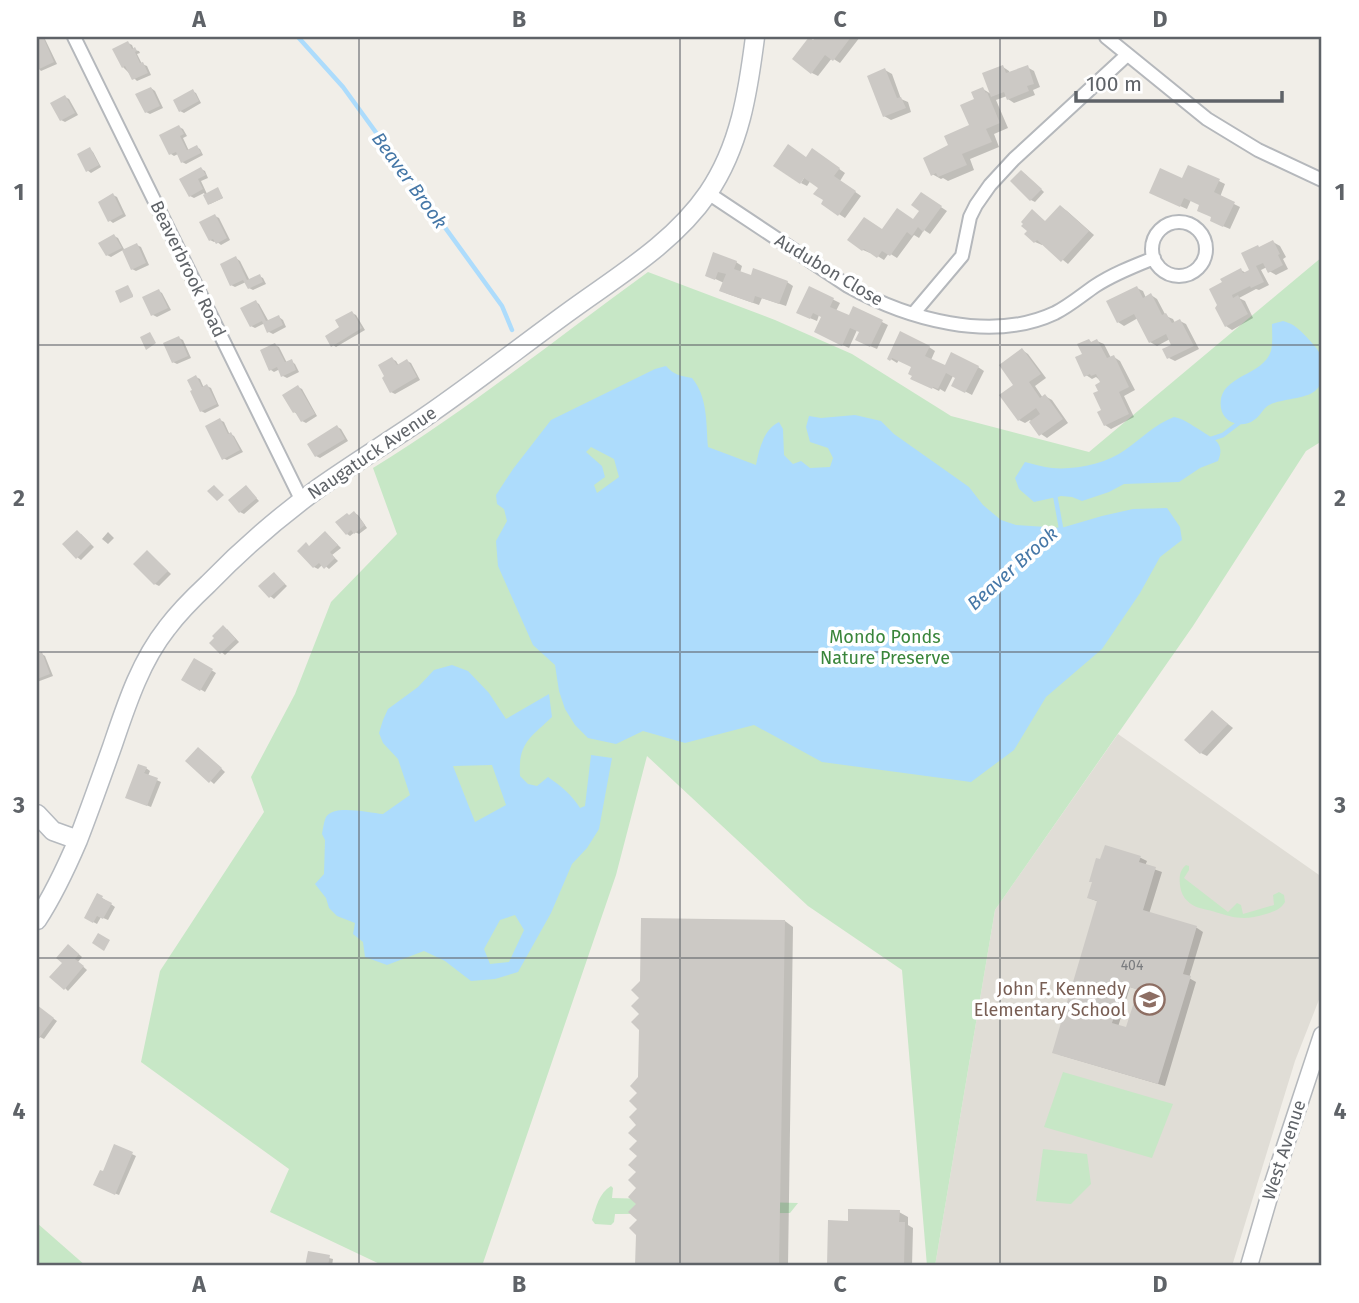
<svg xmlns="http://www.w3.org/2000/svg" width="1359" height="1303" font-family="'Fira Sans',sans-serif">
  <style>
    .education { fill: #e0ddd6 }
    .green { fill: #c7e7c6 }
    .water { fill: #addcfc; fill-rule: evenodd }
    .shadow { fill: #0003; fill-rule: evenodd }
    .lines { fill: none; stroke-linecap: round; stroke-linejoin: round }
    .stream { stroke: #addcfc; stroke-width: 4.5 }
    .building { fill: #ccc9c5; fill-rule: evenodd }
    .minor-casing { stroke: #b5b8bc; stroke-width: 16 }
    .tertiary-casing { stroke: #b5b8bc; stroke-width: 19 }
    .secondary-casing { stroke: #b6babf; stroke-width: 21 }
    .minor { stroke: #fff; stroke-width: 12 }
    .tertiary { stroke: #fff; stroke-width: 16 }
    .secondary { stroke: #fff; stroke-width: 18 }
    .grid { fill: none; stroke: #5f6368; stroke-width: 2; stroke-opacity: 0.55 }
    .labels { text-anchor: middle; stroke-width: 7; stroke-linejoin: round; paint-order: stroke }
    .number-label { font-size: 14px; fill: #7a7c7f }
    .street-label { font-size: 18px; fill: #5f6368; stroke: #fff }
    .park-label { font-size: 18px; fill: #39853a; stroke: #fff }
    .education-label { font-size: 18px; fill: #785e54; stroke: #fff; text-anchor: end }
    .water-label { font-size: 19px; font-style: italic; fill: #4577a7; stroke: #fff }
    .neatline { fill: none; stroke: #5f6368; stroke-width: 2.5 }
    .grid-label { font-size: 23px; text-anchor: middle; font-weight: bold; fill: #5f6368 }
  </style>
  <rect width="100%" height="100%" fill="#f1eee8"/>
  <path class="education" d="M 1118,734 L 1322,877 L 1322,992 L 1295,1061 L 1232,1266 L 935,1266 L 995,910 Z"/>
  <path class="green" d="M 1322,257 L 1322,441 L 1306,451 L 1193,626 L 995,910 L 935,1266 L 927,1266 L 902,970 L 808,906 L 647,756 L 616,875 L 482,1266 L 384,1266 L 270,1212 L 289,1169 L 141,1062 L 160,971 L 264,812 L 251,777 L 295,694 L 331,602 L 397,534 L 373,468 C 469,409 557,338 648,272 L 775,320 L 852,354 L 951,416 L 1089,452 Z
    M 1186,865 L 1189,866 L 1189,870 L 1184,878 L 1228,912 L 1237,903 L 1241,905 L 1243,914 L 1274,905 L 1273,895 L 1279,892 L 1284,895 L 1285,902 C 1280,910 1275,911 1266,914 C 1244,921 1234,918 1212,911 C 1205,909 1196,908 1191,904 C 1184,899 1181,893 1180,885 C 1179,876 1180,870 1186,865 Z
    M 1063,1072 L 1173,1104 L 1152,1158 L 1044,1127 Z
    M 1043,1149 L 1087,1154 L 1091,1184 L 1071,1204 L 1036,1201 Z
    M 611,1186 L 613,1188 L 612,1198 L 798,1203 L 790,1213 L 615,1214 L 614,1222 L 611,1225 L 595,1224 L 592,1220 C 596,1207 599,1193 611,1186 Z
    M 37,1223 L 86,1266 L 37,1266 Z"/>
  <path class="water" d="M 1283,321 C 1286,322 1290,323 1293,325 C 1300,329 1319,349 1321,356 C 1323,361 1322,367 1322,372 C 1322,379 1321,386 1315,391 C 1306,399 1280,399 1269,405 C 1263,408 1260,417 1254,420 C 1242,429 1223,423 1221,408 C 1216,375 1263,377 1271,351 C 1273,343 1272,332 1272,324 Z
    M 666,366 C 674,375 681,376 692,378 C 708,397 706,424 708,447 L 756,465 C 759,450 763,430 779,422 L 783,429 L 784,455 L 793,464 L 801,461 L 810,468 L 830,467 L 833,458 L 828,448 L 810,442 L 806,427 L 809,416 L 821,418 L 855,415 L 881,421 L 894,434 L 969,487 L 983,505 L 1001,520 L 1016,525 L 1061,528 L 1102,516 L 1133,509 L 1167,508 L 1180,527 L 1182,540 L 1160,557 L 1140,593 L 1102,649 L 1046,697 L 1014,750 L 971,782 L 822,762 L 754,725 L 685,743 L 643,731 L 616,744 L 588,738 L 575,725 L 565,709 L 559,691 L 555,665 L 533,645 L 498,566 L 496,541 L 507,521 L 504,509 L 497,504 L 496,495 L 513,469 L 551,420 L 655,369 ZM 591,447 L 614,459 L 619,477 L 597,493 L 594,485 L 605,477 L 602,466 L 586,452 Z
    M 1174,417 C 1185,419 1191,425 1200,430 C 1213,439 1226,442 1218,461 L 1200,468 L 1179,482 L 1124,484 L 1109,492 L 1082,501 L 1072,497 L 1061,496 L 1034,502 L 1019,489 L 1015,478 L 1025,462 C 1034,464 1043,467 1052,468 C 1075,470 1106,464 1125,450 C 1142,438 1154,425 1174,417 Z
    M 452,665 L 468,671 L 489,693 L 506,719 L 549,694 L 552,717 C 530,738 518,743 520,776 L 528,784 L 537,786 L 548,777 C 561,786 572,795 580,808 L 585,806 L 591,755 L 612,758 L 599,829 L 587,848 L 572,864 L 551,913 L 518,972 L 495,979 L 471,981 L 445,961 L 424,951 L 387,965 L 365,957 L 363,942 L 353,934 L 355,923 L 337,916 L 329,908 L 326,898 L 315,884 L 324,874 L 325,840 L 322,834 C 323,829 324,821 326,817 C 334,804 369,813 383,814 L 410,795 L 398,759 L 383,743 L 379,733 L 383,720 L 388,709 L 418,687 L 434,670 ZM 492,765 L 506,805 L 475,822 L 453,766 ZM 515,915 L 524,930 L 509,962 L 490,964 L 484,949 L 500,920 Z"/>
  <path class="shadow" d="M 37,37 L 44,37 L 57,64 L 41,71 L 37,67 Z
    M 818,37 L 860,37 L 840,63 L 832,58 L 818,76 L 812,73 L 814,42 Z
    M 128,43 L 132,45 L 134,50 L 139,51 L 140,53 L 137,54 L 142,64 L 147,66 L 151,75 L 137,81 L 123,67 Z
    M 1003,67 L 1009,71 L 1010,74 L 1027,67 L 1034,71 L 1040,87 L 1033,90 L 1035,95 L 1014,103 L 1008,99 L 1007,96 L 996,100 L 1008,128 L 994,134 L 999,147 L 970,159 L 974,170 L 948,181 L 943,178 L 941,179 L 932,174 L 950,146 L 971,126 L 976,100 L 983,89 L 991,94 Z
    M 885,70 L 892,74 L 901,99 L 908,102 L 911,112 L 891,120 L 884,116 Z
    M 151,88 L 155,91 L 163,108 L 150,114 L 146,112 Z
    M 192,91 L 196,93 L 201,103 L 184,113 L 180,111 Z
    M 65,97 L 69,99 L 78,115 L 65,122 L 61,120 Z
    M 179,127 L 183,129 L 187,136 L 183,138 L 189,151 L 196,147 L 200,149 L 203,155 L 186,164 L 182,162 L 178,154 L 174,156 L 171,154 Z
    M 90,149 L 93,152 L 101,167 L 91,173 L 87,170 Z
    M 818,154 L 845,173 L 840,181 L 861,196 L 845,218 L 823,204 L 826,200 L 820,187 L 811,180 L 807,186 L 801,183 Z
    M 201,169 L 205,171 L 208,178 L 201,181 L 207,194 L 218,189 L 223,198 L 210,204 L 204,193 L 194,198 L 190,196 Z
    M 1025,174 L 1044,192 L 1035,202 L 1031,200 Z
    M 1183,180 L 1219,181 L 1225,184 L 1220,197 L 1240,207 L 1230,229 L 1218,224 L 1201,205 L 1191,200 L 1187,209 L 1157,196 Z
    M 921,194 L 947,211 L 930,234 L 924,230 L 919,238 L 914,235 L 897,258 L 889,253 L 884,260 L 871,252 L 870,253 L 863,250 L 850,240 L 914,221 L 922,211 Z
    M 113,195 L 117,197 L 126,216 L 113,223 L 109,220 Z
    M 1061,207 L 1067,211 L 1094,235 L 1068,264 L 1043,244 L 1042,245 L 1035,242 L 1026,234 L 1029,231 L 1033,212 L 1047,223 Z
    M 215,216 L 219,218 L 230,240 L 221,245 L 216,241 L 214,242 L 210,240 Z
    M 114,236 L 118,238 L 125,251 L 137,245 L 141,247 L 149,265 L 136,271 L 132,269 L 123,250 L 111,257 L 107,255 Z
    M 1273,242 L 1280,246 L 1286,257 L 1283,259 L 1288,269 L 1276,275 L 1269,271 L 1267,267 L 1261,270 L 1269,285 L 1259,290 L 1256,289 L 1239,298 L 1245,301 L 1253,318 L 1232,330 L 1226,326 L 1217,308 L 1241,270 L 1246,273 L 1252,270 L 1261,248 Z
    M 236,258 L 240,261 L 250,281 L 259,276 L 263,278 L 266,284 L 253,290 L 249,288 L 246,282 L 235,287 L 231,285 Z
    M 736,262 L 742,266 L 740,273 L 752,277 L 787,282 L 793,286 L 786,306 L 762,298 L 759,305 L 728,294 L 721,291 L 724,283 L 707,275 Z
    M 810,288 L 840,303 L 836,311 L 850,318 L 882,322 L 888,325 L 877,349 L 863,343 L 861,332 L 857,330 L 849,348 L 822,335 L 823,317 L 819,315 L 817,321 L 805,316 Z
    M 1137,288 L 1143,291 L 1146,298 L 1151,295 L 1157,299 L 1166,316 L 1173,319 L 1175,323 L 1180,321 L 1186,324 L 1199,349 L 1175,361 L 1169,358 L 1174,346 L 1170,339 L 1157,346 L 1150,342 L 1138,318 L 1124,326 L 1118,322 Z
    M 159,291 L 162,293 L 171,310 L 157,317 L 153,315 Z
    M 256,302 L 259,304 L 269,322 L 279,317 L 283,320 L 286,327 L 273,334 L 269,332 L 265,323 L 255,328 L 251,326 Z
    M 352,313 L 356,315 L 365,330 L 336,347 L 333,345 Z
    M 179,338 L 183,340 L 191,358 L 177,364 L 173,362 Z
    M 1089,341 L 1093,343 L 1097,341 L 1104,344 L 1111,358 L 1114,357 L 1120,361 L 1135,390 L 1124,396 L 1134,417 L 1111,429 L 1105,425 L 1103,383 L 1096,377 L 1092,379 L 1086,375 L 1084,355 Z
    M 275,345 L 279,347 L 287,363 L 291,361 L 295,364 L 299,372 L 287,378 L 283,376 L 280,369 L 274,372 L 271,370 Z
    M 929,347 L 935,351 L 931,360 L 945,368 L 978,367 L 984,371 L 972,395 L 953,385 L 957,377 L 953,376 L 945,392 L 940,389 L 939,391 L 913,378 L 913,367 L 899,360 L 897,363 L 889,358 Z
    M 1022,350 L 1028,354 L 1046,378 L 1035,386 L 1043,398 L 1045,396 L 1052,400 L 1068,423 L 1047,438 L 1041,434 L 1030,420 L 1025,423 L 1019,420 L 1015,385 Z
    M 392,359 L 396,361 L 399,366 L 407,361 L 411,363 L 420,380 L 395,394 L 391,392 Z
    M 196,377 L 200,379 L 204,388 L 207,386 L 211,388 L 219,406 L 205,413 L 201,411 Z
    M 298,387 L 302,389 L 317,416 L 306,423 L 302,421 L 299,415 L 294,412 Z
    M 220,420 L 224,422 L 229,433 L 234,436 L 243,452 L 227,460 L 223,458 Z
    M 337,427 L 341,429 L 348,441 L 320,458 L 316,456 Z
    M 246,487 L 259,501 L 244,514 L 240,512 Z
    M 354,513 L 358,515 L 367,528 L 359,534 L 355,532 L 350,536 L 347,534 Z
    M 108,532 L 114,538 L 108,544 L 102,539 Z
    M 326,533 L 341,548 L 332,555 L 338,561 L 329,569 L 323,564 L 318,569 L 314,567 L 310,547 Z
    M 81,534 L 94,547 L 81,560 L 77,557 Z
    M 151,555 L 171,574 L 159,586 L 155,584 Z
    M 274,574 L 287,586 L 274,599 L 270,596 Z
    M 227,629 L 239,642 L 225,655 L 211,643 Z
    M 42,654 L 45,656 L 53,676 L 37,682 L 37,656 Z
    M 195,660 L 216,673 L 205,692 L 183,679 Z
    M 1213,712 L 1233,728 L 1207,756 L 1201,753 Z
    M 202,751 L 225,772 L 214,784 L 188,761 Z
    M 146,768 L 150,771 L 148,776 L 161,782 L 151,807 L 131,799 Z
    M 1106,847 L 1141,858 L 1147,861 L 1145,866 L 1162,872 L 1149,914 L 1197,928 L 1203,932 L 1189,978 L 1196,982 L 1165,1086 L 1060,1055 L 1054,1052 L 1099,902 L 1089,898 ZM 1130,987 L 1140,990 L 1129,1027 L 1118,1027 Z
    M 98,895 L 115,907 L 108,920 L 101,917 L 97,924 L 86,918 Z
    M 785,921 L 793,927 L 788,1266 L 637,1266 L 639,1220 L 639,1141 Z
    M 72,948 L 82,957 L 78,962 L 87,970 L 68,991 L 65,988 L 64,963 Z
    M 37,1007 L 57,1021 L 44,1039 L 40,1037 L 37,1042 Z
    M 115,1146 L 136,1156 L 119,1195 L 99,1187 Z
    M 899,1212 L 908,1217 L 908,1225 L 913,1228 L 912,1266 L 829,1266 L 830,1222 L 850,1222 Z
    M 309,1253 L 333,1259 L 332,1266 L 307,1266 Z"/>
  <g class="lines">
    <path class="stream" d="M 298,37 L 343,87 L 502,306 L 512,330
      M 1208,440 L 1223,435 L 1240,422
      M 1058,530 L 1061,528 L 1055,495 L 1059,494"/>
  </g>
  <path class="building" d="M 37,37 L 42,37 L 44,39 L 54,62 L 37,70 Z
    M 809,37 L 813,40 L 816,37 L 851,37 L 833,61 L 825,55 L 811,74 L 792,59 Z
    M 128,41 L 132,49 L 135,47 L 137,51 L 135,52 L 140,63 L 143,62 L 148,73 L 132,80 L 125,66 L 122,68 L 112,49 Z
    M 1003,65 L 1006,73 L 1028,65 L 1034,84 L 1027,86 L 1029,91 L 1007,100 L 1004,92 L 991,97 L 982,73 Z
    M 885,68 L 897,98 L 901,97 L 906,108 L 883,117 L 867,76 Z
    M 151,87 L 160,106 L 145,113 L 135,94 Z
    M 983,87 L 986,93 L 987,92 L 1000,123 L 986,129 L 992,142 L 962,154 L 967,165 L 938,177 L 936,173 L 931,176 L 923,158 L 948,145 L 944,136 L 969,125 L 960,105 L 974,99 L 971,92 Z
    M 193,89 L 199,101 L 179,112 L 173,100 Z
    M 65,95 L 75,113 L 60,121 L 50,103 Z
    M 179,125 L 184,134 L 180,136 L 187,150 L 197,145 L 201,153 L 181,163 L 176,152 L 169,155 L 159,135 Z
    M 788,144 L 806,157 L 812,148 L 840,168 L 834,176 L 856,191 L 838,216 L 821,204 L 823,200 L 813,194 L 818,188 L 804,178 L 800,184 L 773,166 Z
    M 90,147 L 99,165 L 86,172 L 77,154 Z
    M 1188,165 L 1220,179 L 1214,192 L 1235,202 L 1223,227 L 1210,221 L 1211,217 L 1197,211 L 1199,205 L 1184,198 L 1180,207 L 1149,193 L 1160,168 L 1182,178 Z
    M 201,167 L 206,175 L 198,179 L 203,189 L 189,197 L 179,179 Z
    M 1021,170 L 1042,189 L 1030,201 L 1010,181 Z
    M 218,187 L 223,198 L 208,205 L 203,195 Z
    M 921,192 L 942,206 L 923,232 L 918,227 L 912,236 L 907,232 L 890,256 L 882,251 L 877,258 L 864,249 L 862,251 L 847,240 L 864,217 L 882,229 L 897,208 L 913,219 L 919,211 L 911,205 Z
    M 113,193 L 123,214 L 108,222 L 98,202 Z
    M 1060,205 L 1089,231 L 1061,262 L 1037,240 L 1034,243 L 1024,234 L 1027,231 L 1021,226 L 1023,224 L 1021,222 L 1032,209 L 1045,221 Z
    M 215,214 L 227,238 L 216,244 L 213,239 L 209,241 L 199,222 Z
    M 114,234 L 122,248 L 106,256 L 98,243 Z
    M 1273,240 L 1280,254 L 1278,255 L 1283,265 L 1268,273 L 1263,263 L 1256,266 L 1264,282 L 1251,288 L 1250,286 L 1232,295 L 1233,298 L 1238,295 L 1248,314 L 1225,327 L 1215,308 L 1217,305 L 1209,289 L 1222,282 L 1220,279 L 1241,268 L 1243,273 L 1249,270 L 1241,253 L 1258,245 L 1259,247 Z
    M 137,243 L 146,263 L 131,270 L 122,250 Z
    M 713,252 L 737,261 L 734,269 L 751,275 L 753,268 L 788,281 L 779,304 L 755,296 L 753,303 L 719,291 L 726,274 L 718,272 L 715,280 L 705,276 Z
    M 236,256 L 247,280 L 260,274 L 263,282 L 248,289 L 243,280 L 230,286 L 220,264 Z
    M 128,285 L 133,295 L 133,297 L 120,303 L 115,291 Z
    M 809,286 L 834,298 L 830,307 L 849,315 L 853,306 L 883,320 L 870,347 L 855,340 L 859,332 L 850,328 L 842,346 L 814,332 L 821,317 L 813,313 L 810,319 L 796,313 Z
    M 1137,286 L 1143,298 L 1151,293 L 1162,315 L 1166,313 L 1172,323 L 1180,319 L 1194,346 L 1167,359 L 1162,349 L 1171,345 L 1166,334 L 1149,343 L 1134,314 L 1117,323 L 1106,301 Z
    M 159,289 L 168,308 L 151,316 L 142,297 Z
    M 256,300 L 266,321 L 279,315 L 283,325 L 267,333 L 262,321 L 250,327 L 240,308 Z
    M 352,311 L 362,328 L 331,347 L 325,336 L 339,327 L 335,320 Z
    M 900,331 L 930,346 L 925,356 L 945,365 L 951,352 L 979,366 L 965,393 L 951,386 L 955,378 L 946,373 L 938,389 L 933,387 L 932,389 L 910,379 L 912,376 L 908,374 L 911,367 L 892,358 L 890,361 L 887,359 Z
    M 150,332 L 156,343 L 146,350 L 140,337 Z
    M 179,336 L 188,356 L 172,363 L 163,343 Z
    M 1089,339 L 1091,342 L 1097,339 L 1107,358 L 1114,355 L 1129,387 L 1119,392 L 1129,414 L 1104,426 L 1097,412 L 1101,410 L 1093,393 L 1098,391 L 1095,385 L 1100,382 L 1096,374 L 1091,376 L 1090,374 L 1084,377 L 1075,357 L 1082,354 L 1077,344 Z
    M 275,343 L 285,362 L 292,359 L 296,370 L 281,377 L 277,367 L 269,371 L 260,350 Z
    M 1022,348 L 1041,374 L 1029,382 L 1040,398 L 1045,394 L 1063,419 L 1039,436 L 1029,422 L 1040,414 L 1036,408 L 1018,421 L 999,395 L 1013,385 L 999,365 Z
    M 392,357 L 397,365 L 407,359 L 417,377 L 390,393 L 382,378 L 384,376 L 378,365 Z
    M 196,375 L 202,387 L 207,384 L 217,404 L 200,412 L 190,391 L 192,390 L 187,380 Z
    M 298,385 L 315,414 L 301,422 L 295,412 L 293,413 L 282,395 Z
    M 220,418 L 228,434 L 231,432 L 240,450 L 222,460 L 205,426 Z
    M 337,425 L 345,439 L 315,457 L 307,444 Z
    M 214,485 L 224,495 L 217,501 L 207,491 Z
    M 246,485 L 257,498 L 239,513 L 228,500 Z
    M 354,511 L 365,525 L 354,534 L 351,530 L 346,535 L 335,522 L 347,513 L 349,515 Z
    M 77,530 L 91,544 L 76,559 L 62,544 Z
    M 325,531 L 338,545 L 330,552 L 335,558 L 324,569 L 319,563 L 313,568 L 297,551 L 306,542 L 309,546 Z
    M 147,550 L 168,571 L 154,585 L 133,564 Z
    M 274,572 L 285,584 L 269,598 L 258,586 Z
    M 223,625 L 236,639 L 220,654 L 209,643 L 214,638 L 212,636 Z
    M 42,652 L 50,674 L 37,679 L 37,654 Z
    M 194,658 L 213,669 L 200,691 L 181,680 Z
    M 1212,710 L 1228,724 L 1200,754 L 1184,740 Z
    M 198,747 L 222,768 L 209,783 L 185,761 Z
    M 138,764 L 147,767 L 144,773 L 158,778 L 147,806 L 125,798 Z
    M 1105,845 L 1141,856 L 1139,862 L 1156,867 L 1143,910 L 1197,926 L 1183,974 L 1191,976 L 1158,1084 L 1052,1053 L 1097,901 L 1087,898 L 1092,882 L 1089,882 L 1096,858 L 1100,859 ZM 1124,985 L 1138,990 L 1126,1027 L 1112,1023 Z
    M 97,893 L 103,896 L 102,898 L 112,903 L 103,919 L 97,916 L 93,923 L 84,918 Z
    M 641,918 L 785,920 L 779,1266 L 635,1266 L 636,1235 L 629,1228 L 637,1220 L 628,1212 L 636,1204 L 628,1197 L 636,1188 L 628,1180 L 636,1172 L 628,1165 L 637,1156 L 629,1149 L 637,1141 L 628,1133 L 636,1125 L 629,1117 L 637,1109 L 629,1101 L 637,1093 L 630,1086 L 638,1077 L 639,1030 L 631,1022 L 639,1014 L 631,1006 L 639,998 L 631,990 L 640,981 Z
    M 98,933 L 110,940 L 104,951 L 92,943 Z
    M 68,944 L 79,954 L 75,959 L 84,966 L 64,990 L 49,977 L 62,963 L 56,958 Z
    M 37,1005 L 54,1018 L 39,1038 L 37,1037 Z
    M 114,1144 L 133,1152 L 115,1195 L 93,1185 L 100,1170 L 103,1171 Z
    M 848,1209 L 900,1210 L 899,1222 L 905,1222 L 904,1266 L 827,1266 L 828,1220 L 848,1221 Z
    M 308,1251 L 330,1255 L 328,1266 L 305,1266 Z"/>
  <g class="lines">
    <defs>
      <path id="minor" d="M 74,37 L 302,501
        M 1106,37 L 1207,119 L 1258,150 L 1322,180
        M 708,193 L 848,286 C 907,319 991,343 1055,313 C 1069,306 1082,295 1095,286 C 1113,274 1134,266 1154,258
        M1152 249a27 27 0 1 1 54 0a27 27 0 1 1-54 0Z
        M 913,314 L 962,256 L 970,217 L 976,205 L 990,185 L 1014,159 L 1127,55"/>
      <path id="tertiary" d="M 1249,1266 L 1274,1180 L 1322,1035"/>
      <path id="secondary" d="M 37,814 L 53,831 L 78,840
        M 37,920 C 54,894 66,868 78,840 C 90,809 101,778 112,747 C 126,706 140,662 167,628 C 179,612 193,598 208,584 C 242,549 280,516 320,487 C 354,463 390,441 425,417 C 473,384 519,348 567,313 C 616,277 673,244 708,193 C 740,146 748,92 755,37"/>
    </defs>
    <use href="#minor" class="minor-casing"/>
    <use href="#tertiary" class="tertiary-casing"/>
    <use href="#secondary" class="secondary-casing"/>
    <use href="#minor" class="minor"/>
    <use href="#tertiary" class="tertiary"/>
    <use href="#secondary" class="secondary"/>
  </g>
  <path class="grid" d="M 359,37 L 359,1266M 680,37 L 680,1266M 1000,37 L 1000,1266M 37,345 L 1322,345M 37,652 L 1322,652M 37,958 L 1322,958"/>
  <defs>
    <symbol id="school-ring" viewBox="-11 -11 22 22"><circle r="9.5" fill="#fff" stroke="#8d6e63" stroke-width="1.5"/><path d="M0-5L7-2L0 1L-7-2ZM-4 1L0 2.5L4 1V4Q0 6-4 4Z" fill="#8d6e63"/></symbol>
  </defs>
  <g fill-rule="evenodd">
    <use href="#school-ring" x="1132" y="982" width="35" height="35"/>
  </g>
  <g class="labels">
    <g class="number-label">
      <text x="1132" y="970">404</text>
    </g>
    <g class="street-label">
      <text transform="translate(188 269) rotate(64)" y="6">Beaverbrook Road</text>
      <text transform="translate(829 270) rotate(31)" y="6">Audubon Close</text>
      <text transform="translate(372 453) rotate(-34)" y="6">Naugatuck Avenue</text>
      <text transform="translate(1284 1150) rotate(-72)" y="6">West Avenue</text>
    </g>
    <g class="park-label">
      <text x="885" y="643">Mondo Ponds<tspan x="885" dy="21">Nature Preserve</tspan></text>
    </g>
    <g class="education-label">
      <text x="1126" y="995">John F. Kennedy<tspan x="1126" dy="21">Elementary School</tspan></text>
    </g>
    <g class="water-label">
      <text transform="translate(410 180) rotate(54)" y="7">Beaver Brook</text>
      <text transform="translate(1012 568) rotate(-42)" y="7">Beaver Brook</text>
    </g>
  </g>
  <rect width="1359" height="1303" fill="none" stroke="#ffffff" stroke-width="77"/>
  <path d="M1076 91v10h206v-10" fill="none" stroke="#5f6368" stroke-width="3.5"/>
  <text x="1086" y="91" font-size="21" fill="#5f6368" stroke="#ffffff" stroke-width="5" paint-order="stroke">100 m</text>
  <rect x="38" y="38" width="1282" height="1226" class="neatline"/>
  <g class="grid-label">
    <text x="199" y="27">A</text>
    <text x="519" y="27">B</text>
    <text x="840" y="27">C</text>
    <text x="1160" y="27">D</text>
    <text x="19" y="200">1</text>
    <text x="1340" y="200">1</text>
    <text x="19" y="506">2</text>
    <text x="1340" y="506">2</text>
    <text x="19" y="813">3</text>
    <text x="1340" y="813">3</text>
    <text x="19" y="1119">4</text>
    <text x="1340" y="1119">4</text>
    <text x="199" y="1292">A</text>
    <text x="519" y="1292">B</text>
    <text x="840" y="1292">C</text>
    <text x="1160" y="1292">D</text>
  </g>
</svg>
